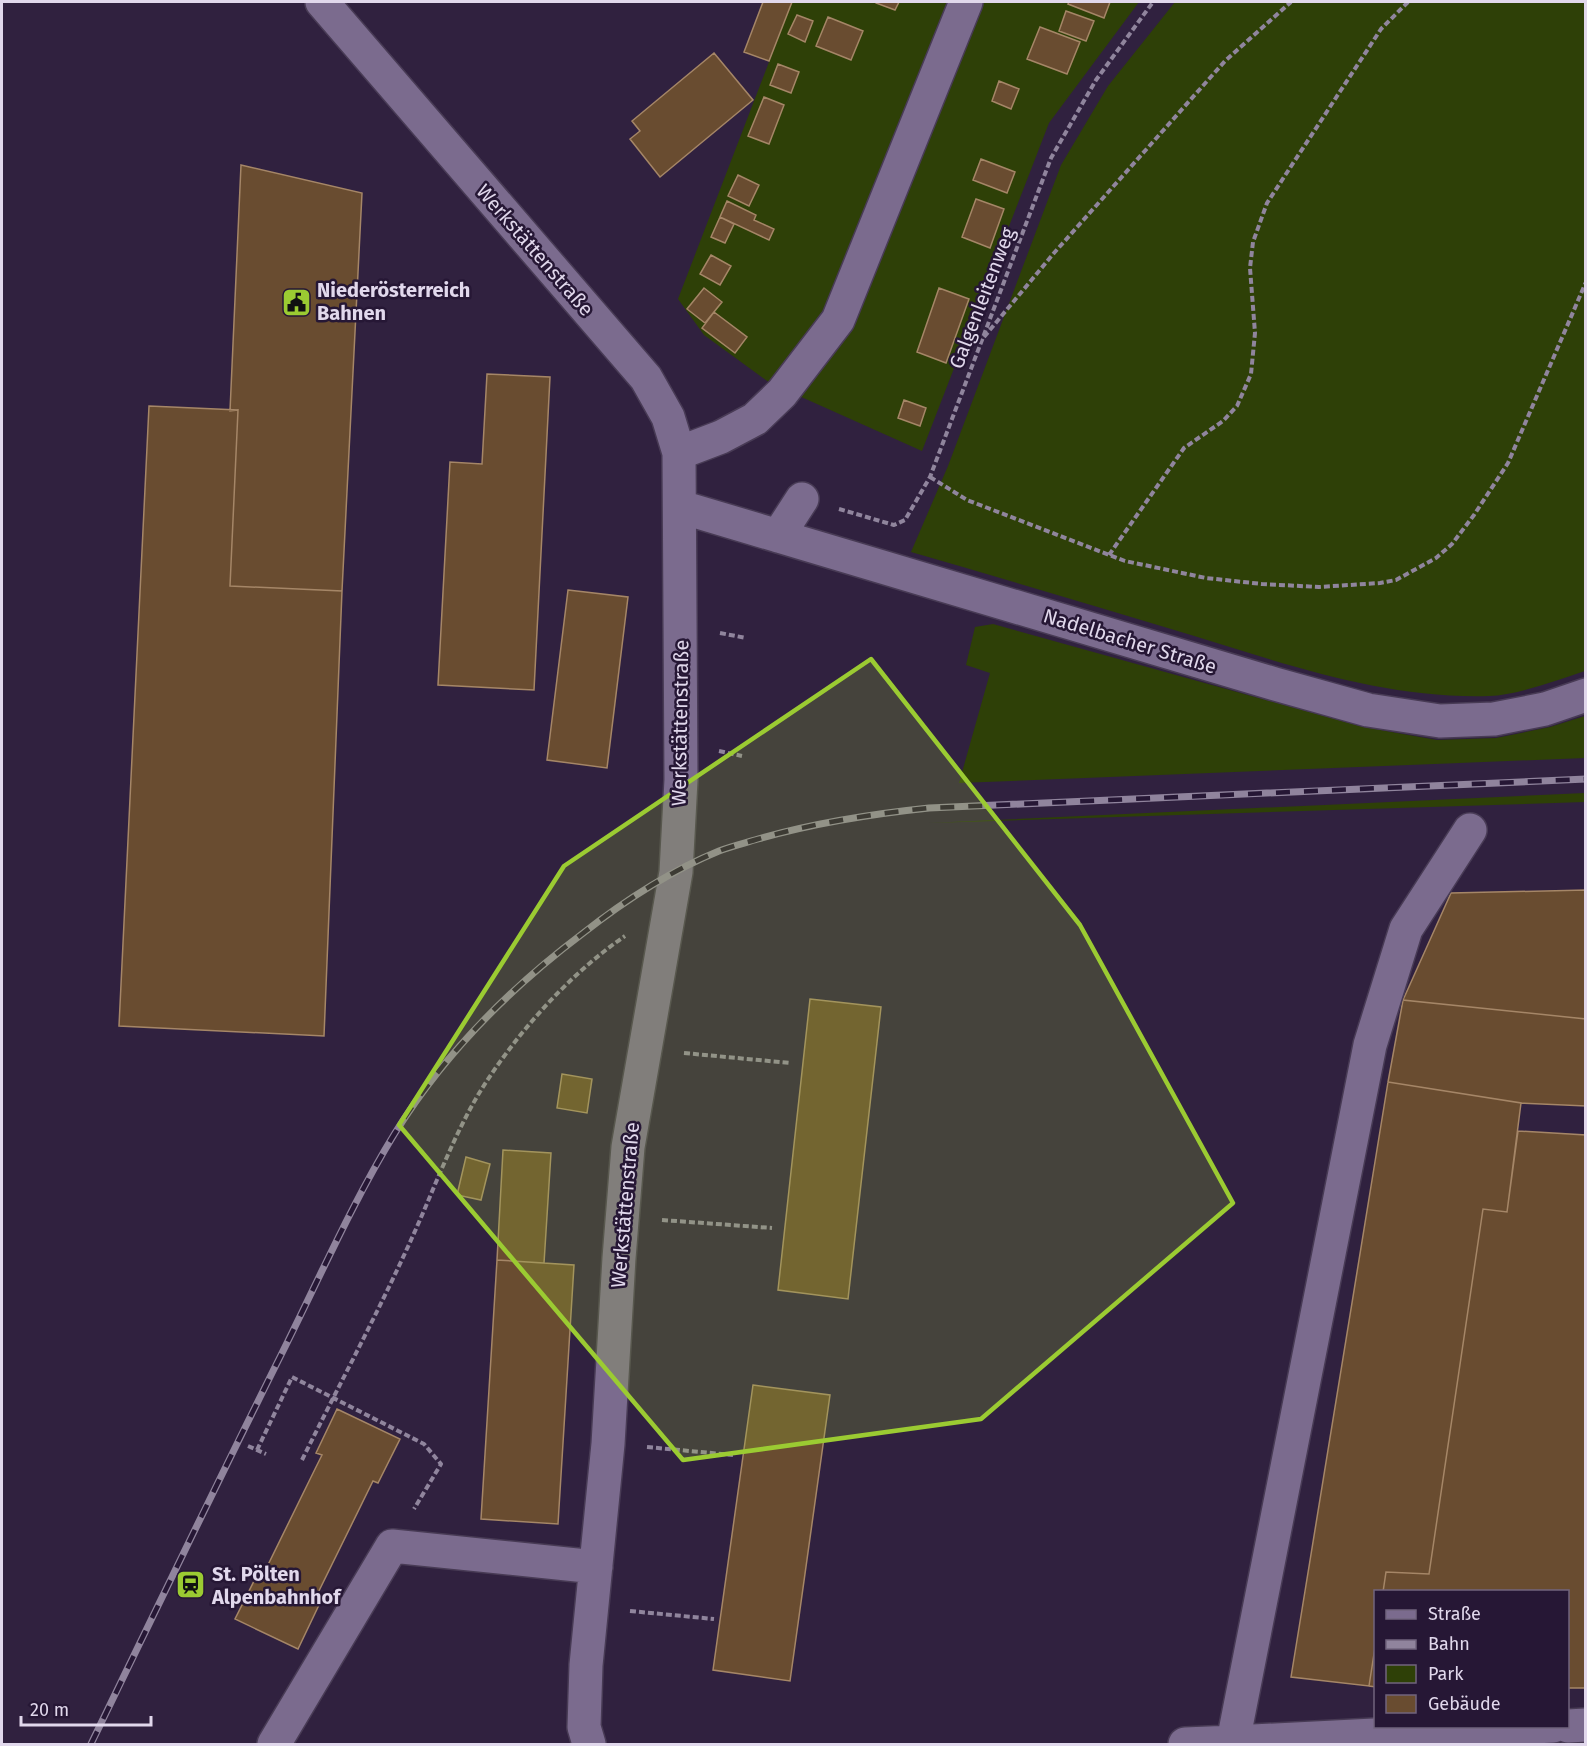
<svg xmlns="http://www.w3.org/2000/svg" width="1587" height="1746" font-family="'Fira Sans',sans-serif">
  <style>
    .green { fill: #2e4007 }
    .building { fill: #694c30; stroke: #a58667; stroke-width: 1.5 }
    .lines { fill: none; stroke-linecap: round; stroke-linejoin: round }
    .minor-casing { stroke: #483b55; stroke-width: 36 }
    .path { stroke: #90859d; stroke-width: 4; stroke-dasharray: 6 3; stroke-linecap: butt }
    .minor { stroke: #7b6b8e; stroke-width: 33 }
    .rail-casing { stroke: #90849d; stroke-width: 7 }
    .rail { stroke: #261735; stroke-width: 4.5; stroke-dasharray: 14; stroke-linecap: butt }
    .marked { fill: #9bcb32; fill-opacity: 0.2; stroke: #9bcb32; stroke-width: 4.5; stroke-linejoin: round }
    .labels { text-anchor: middle; stroke-width: 5; stroke-linejoin: round; paint-order: stroke }
    .street-label { font-size: 20px; fill: #e1d8ec; stroke: #261735 }
    .poi-label { font-size: 20px; font-weight: bold; fill: #e1d8ec; stroke: #261735; text-anchor: start }
  </style>
  <rect width="100%" height="100%" fill="#30213f"/>
  <path class="green" d="M 792,2 L 1139,2 L 1049,123 L 922,451 L 770,383 L 704,335 L 678,299 Z
    M 1175,2 L 1585,2 L 1585,671 C 1557,680 1518,695 1489,696 C 1386,699 1288,665 1191,635 C 1098,607 1005,579 911,552 L 948,466 L 1061,165 L 1108,86 Z
    M 993,624 L 1363,727 L 1437,740 L 1496,738 L 1550,727 L 1585,716 L 1585,758 L 959,783 L 990,673 L 966,665 L 975,627 Z
    M 1585,793 L 1585,802 L 929,823 Z"/>
  <path class="building" d="M 763,2 L 792,2 L 769,61 L 744,52 Z
    M 876,2 L 899,2 L 895,10 L 876,3 Z
    M 1069,2 L 1110,2 L 1104,18 L 1068,4 Z
    M 1066,11 L 1094,21 L 1086,41 L 1059,31 Z
    M 797,15 L 813,21 L 805,42 L 788,34 Z
    M 828,17 L 863,31 L 851,60 L 816,46 Z
    M 1040,27 L 1080,42 L 1067,74 L 1027,59 Z
    M 714,53 L 753,100 L 660,177 L 630,139 L 640,131 L 632,121 Z
    M 778,64 L 799,72 L 791,93 L 770,85 Z
    M 999,81 L 1019,89 L 1011,109 L 992,101 Z
    M 764,97 L 784,105 L 769,144 L 748,136 Z
    M 981,159 L 1015,172 L 1007,193 L 973,180 Z
    M 241,165 L 362,193 L 342,591 L 230,586 L 238,410 L 230,411 Z
    M 738,175 L 759,185 L 749,206 L 728,196 Z
    M 976,199 L 1004,209 L 990,248 L 962,237 Z
    M 727,201 L 756,215 L 754,220 L 774,229 L 769,240 L 720,217 Z
    M 720,217 L 734,224 L 725,243 L 711,237 Z
    M 711,255 L 731,266 L 720,285 L 700,274 Z
    M 704,288 L 722,302 L 705,323 L 687,309 Z
    M 939,288 L 969,299 L 946,363 L 917,352 Z
    M 714,312 L 747,337 L 735,353 L 702,328 Z
    M 487,374 L 550,377 L 534,690 L 438,685 L 450,462 L 482,464 Z
    M 904,400 L 926,408 L 920,426 L 898,418 Z
    M 149,406 L 238,410 L 230,586 L 342,591 L 324,1036 L 119,1026 Z
    M 568,590 L 628,597 L 607,768 L 547,760 Z
    M 1586,890 L 1586,1019 L 1403,1000 L 1451,893 Z
    M 810,999 L 881,1007 L 848,1299 L 778,1290 Z
    M 1403,1000 L 1586,1019 L 1586,1106 L 1521,1103 L 1388,1082 Z
    M 562,1074 L 592,1079 L 587,1113 L 557,1108 Z
    M 1388,1082 L 1521,1103 L 1507,1212 L 1483,1209 L 1429,1574 L 1386,1572 L 1383,1592 L 1376,1592 L 1376,1641 L 1369,1686 L 1291,1677 Z
    M 1518,1131 L 1586,1135 L 1586,1688 L 1568,1688 L 1568,1592 L 1383,1592 L 1386,1572 L 1429,1574 L 1483,1209 L 1507,1212 Z
    M 503,1150 L 551,1153 L 544,1263 L 497,1260 Z
    M 466,1157 L 490,1164 L 481,1200 L 457,1195 Z
    M 497,1260 L 574,1265 L 558,1524 L 481,1519 Z
    M 753,1385 L 830,1395 L 790,1681 L 713,1670 Z
    M 337,1409 L 400,1439 L 378,1483 L 373,1481 L 313,1603 L 319,1605 L 298,1649 L 235,1619 L 257,1575 L 262,1577 L 316,1467 L 322,1455 L 316,1453 Z
    M 1376,1641 L 1376,1687 L 1369,1686 Z"/>
  <g class="lines">
    <defs>
      <path id="minor" d="M 322,2 L 646,378 L 668,417 L 679,453 L 681,780 L 676,872 L 628,1147 L 619,1258 L 608,1444 L 586,1665 L 584,1727 L 589,1744
        M 679,453 L 721,437 L 755,419 L 782,393 L 838,320 L 966,2
        M 681,507 L 1275,684 L 1368,710 L 1440,721 L 1494,719 L 1545,709 L 1586,695
        M 778,536 L 802,499
        M 1568,1726 L 1586,1725
        M 1233,1742 L 1370,1045 L 1406,929 L 1470,830
        M 1233,1742 L 1553,1726
        M 274,1744 L 392,1546 L 596,1567
        M 1185,1744 L 1233,1742 L 1254,1744"/>
    </defs>
    <use href="#minor" class="minor-casing"/>
    <path class="path" d="M 984,337 L 1054,253 L 1225,61 L 1291,2
      M 930,477 L 967,500 L 1125,561 L 1206,578 L 1262,584 L 1319,587 L 1380,583 L 1396,580 L 1436,558 L 1452,544 L 1474,515 L 1508,463 L 1586,282
      M 839,509 L 894,525 L 905,520 L 930,477 L 1051,158 L 1096,80 L 1153,2
      M 1109,555 L 1184,448 L 1223,421 L 1237,406 L 1251,374 L 1255,333 L 1250,268 L 1253,242 L 1267,203 L 1381,29 L 1408,2
      M 720,633 L 746,638
      M 719,751 L 742,756
      M 684,1053 L 790,1063
      M 662,1220 L 772,1228
      M 248,1446 L 266,1454
      M 647,1447 L 733,1455
      M 257,1450 L 292,1377 L 424,1444 L 441,1464 L 414,1509
      M 302,1460 C 338,1387 377,1315 411,1240 C 433,1192 451,1141 478,1095 C 514,1036 568,975 625,936
      M 630,1611 L 714,1619"/>
    <use href="#minor" class="minor"/>
    <defs>
      <path id="rail" d="M 91,1744 C 154,1614 217,1483 282,1353 C 319,1279 352,1203 395,1133 C 444,1054 509,989 582,934 C 624,901 670,871 719,851 C 732,846 745,843 758,839 C 814,823 871,814 929,808 L 1586,779"/>
    </defs>
    <use href="#rail" class="rail-casing"/>
    <use href="#rail" class="rail"/>
  </g>
  <path class="marked" d="M 871,659 L 1080,925 L 1233,1203 L 981,1419 L 683,1460 L 399,1125 L 564,866 Z"/>
  <defs>
    <symbol id="civic-square" viewBox="-11 -11 22 22"><rect x="-9" y="-9" width="18" height="18" rx="4" fill="#9bcb32" stroke="#261735"/><path d="M-.6-6.5H3V-4.5H.6V-3L4-1V1h2V6H-6V1h2V-1L-.6-3ZM-1.2 2.5V6h2.4V2.5Z" fill="#111"/></symbol>
    <symbol id="station-square" viewBox="-11 -11 22 22"><rect x="-9" y="-9" width="18" height="18" rx="4" fill="#9bcb32" stroke="#261735"/><path d="M-3-6H3Q5-6 5-4V2Q5 4 3 4L4.5 6H3L1.5 4h-3L-3 6H-4.5L-3 4Q-5 4-5 2V-4Q-5-6-3-6ZM-3.5-4v3h7v-3ZM-3.5 1v1.5H-2V1ZM2 1v1.5H3.5V1Z" fill="#111"/></symbol>
  </defs>
  <g fill-rule="evenodd">
    <use href="#civic-square" x="280" y="286" width="33" height="33"/>
    <use href="#station-square" x="174" y="1568" width="33" height="33"/>
  </g>
  <g class="labels">
    <g class="street-label">
      <text transform="translate(535 250) rotate(49)" y="7">Werkstättenstraße</text>
      <text transform="translate(982 298) rotate(-69)" y="7">Galgenleitenweg</text>
      <text transform="translate(1130 641) rotate(17)" y="7">Nadelbacher Straße</text>
      <text transform="translate(680 723) rotate(-89)" y="7">Werkstättenstraße</text>
      <text transform="translate(625 1205) rotate(-85)" y="7">Werkstättenstraße</text>
    </g>
    <g class="poi-label">
      <text x="317" y="297">Niederösterreich<tspan x="317" dy="23">Bahnen</tspan></text>
      <text x="212" y="1581">St. Pölten<tspan x="212" dy="23">Alpenbahnhof</tspan></text>
    </g>
  </g>
  <rect width="1587" height="1746" fill="none" stroke="#e1d8ec" stroke-width="6"/>
  <rect x="1374" y="1590" width="195" height="138" fill="#261735" stroke="#71647e" stroke-width="1.5"/>
  <rect x="1386" y="1610" width="30" height="9" fill="#7b6b8e" stroke="#71647e" stroke-width="1.5"/>
  <text x="1428" y="1620" font-size="18" fill="#e1d8ec">Straße</text>
  <rect x="1386" y="1640" width="30" height="9" fill="#90849d" stroke="#71647e" stroke-width="1.5"/>
  <text x="1428" y="1650" font-size="18" fill="#e1d8ec">Bahn</text>
  <rect x="1386" y="1665" width="30" height="18" fill="#2e4007" stroke="#71647e" stroke-width="1.5"/>
  <text x="1428" y="1680" font-size="18" fill="#e1d8ec">Park</text>
  <rect x="1386" y="1695" width="30" height="18" fill="#694c30" stroke="#71647e" stroke-width="1.5"/>
  <text x="1428" y="1710" font-size="18" fill="#e1d8ec">Gebäude</text>
  <path d="M21 1716v9h130v-9" fill="none" stroke="#e1d8ec" stroke-width="3"/>
  <text x="30" y="1716" font-size="18" fill="#e1d8ec" stroke="#261735" stroke-width="4.5" paint-order="stroke">20 m</text>
</svg>
